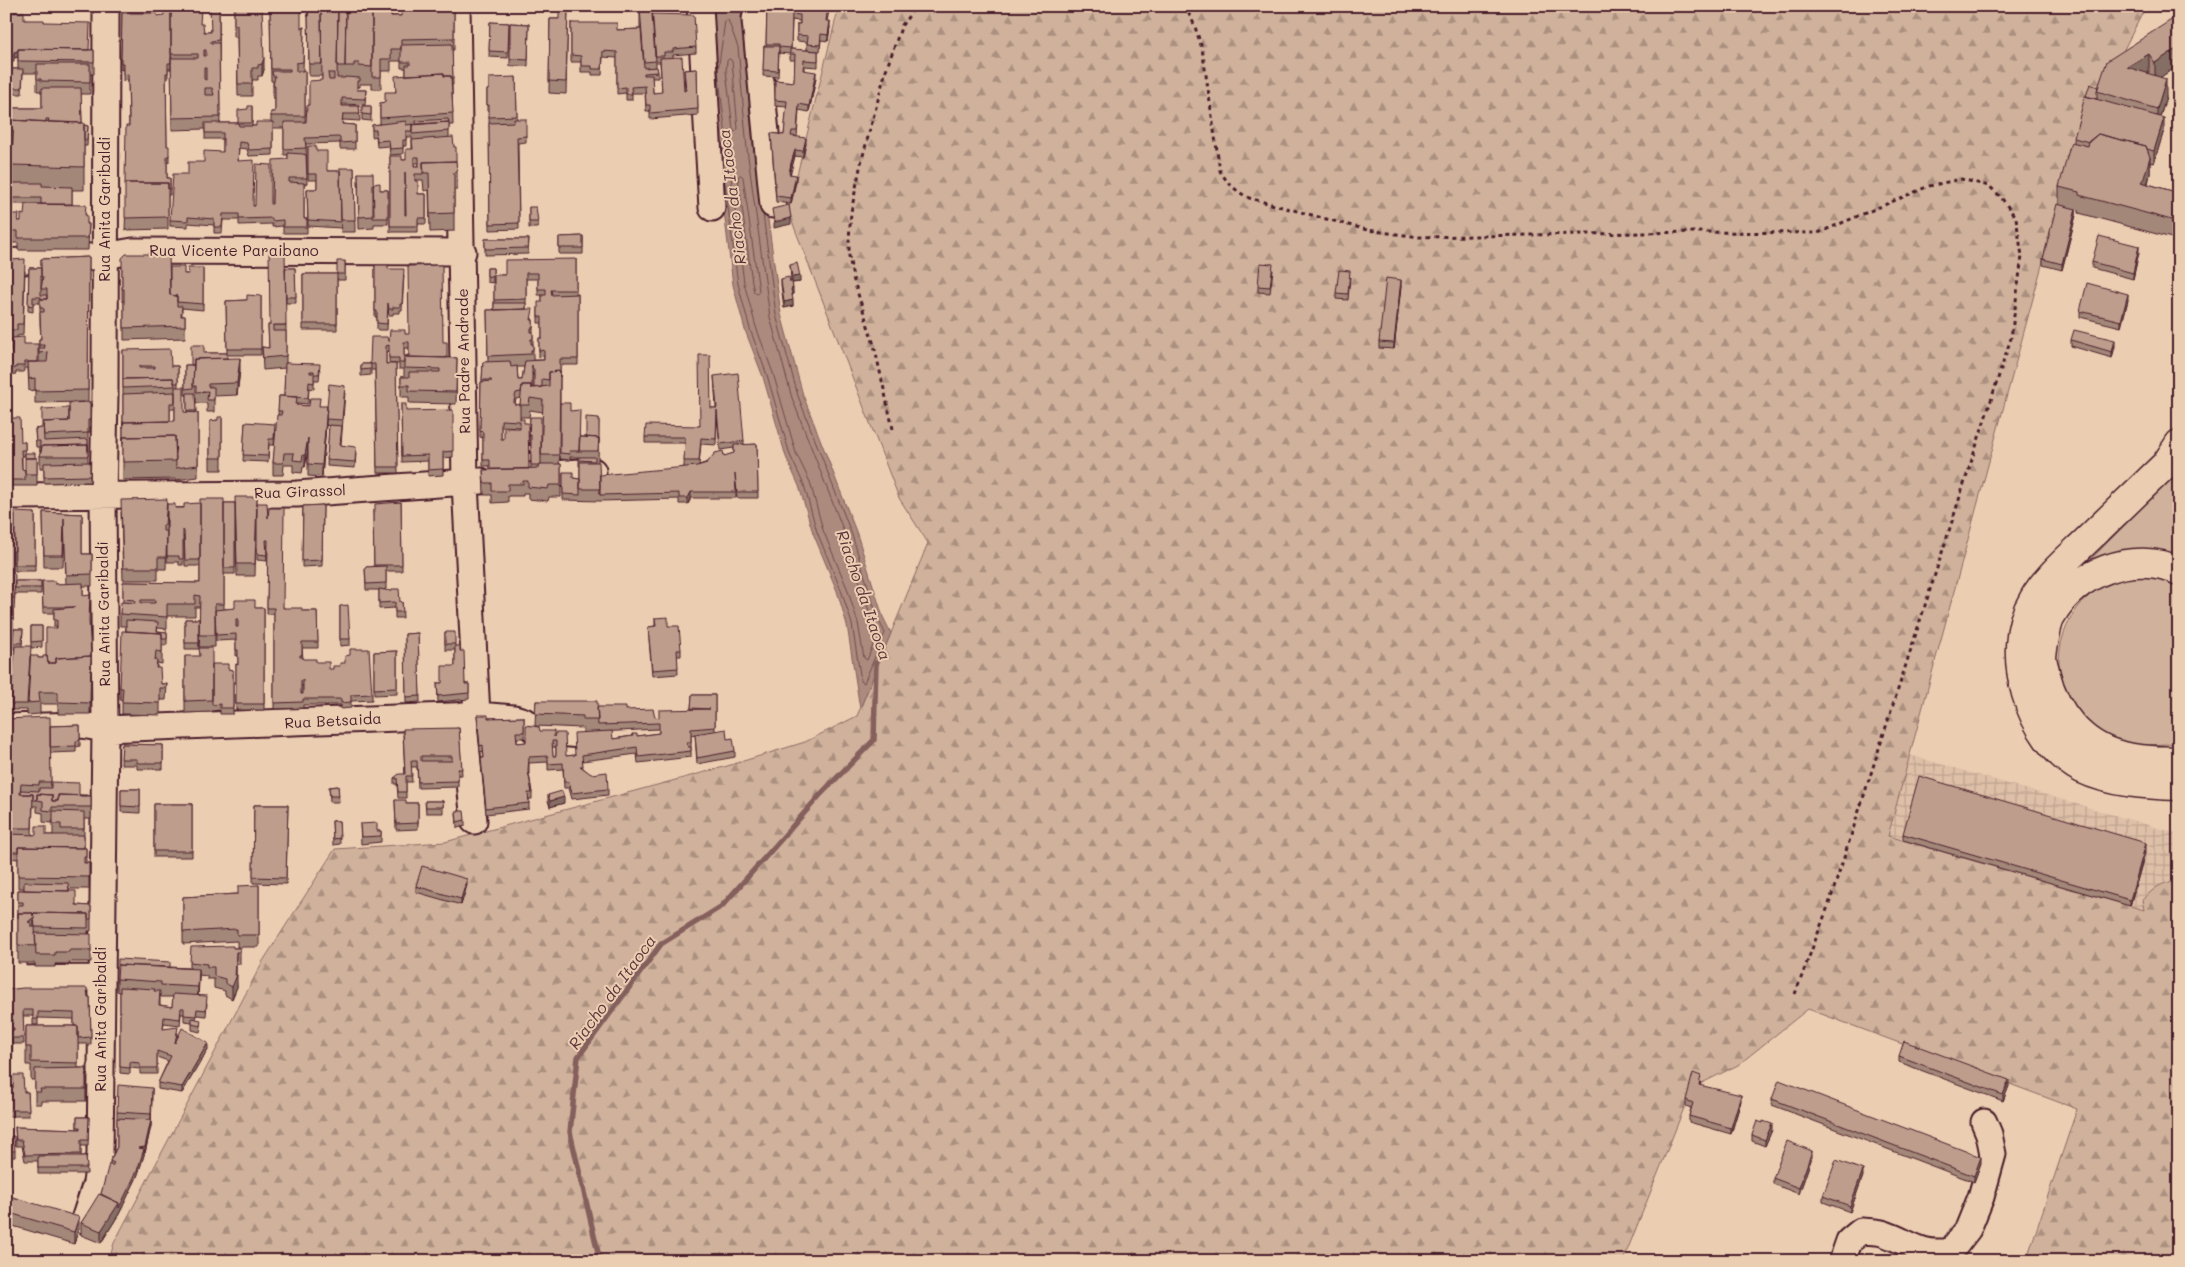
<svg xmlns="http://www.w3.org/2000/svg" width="2185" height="1267" font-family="Mali,sans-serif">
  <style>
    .industrial { fill: url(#industrial-grid) }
    .grass { fill: #d0b29c; stroke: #8d6864 }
    .forest { fill: url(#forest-firs); stroke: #8d6864 }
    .water { fill: #ac8a7d; stroke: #855f5c }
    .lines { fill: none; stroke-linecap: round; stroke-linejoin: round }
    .shore { stroke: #714a4c; stroke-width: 1 }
    .stream { stroke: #855f5c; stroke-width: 5.5 }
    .minor-casing { stroke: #4a1f2b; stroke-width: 29 }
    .major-casing { stroke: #4a1f2b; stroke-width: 31 }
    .path { stroke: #4a1f2b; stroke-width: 3; stroke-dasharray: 4 4; stroke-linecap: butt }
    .minor { stroke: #ebceb2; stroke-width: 25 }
    .major { stroke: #ebceb2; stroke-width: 28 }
    .wall { fill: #a38779; stroke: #4a1f2b; fill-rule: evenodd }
    .shaded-wall { fill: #856e63; stroke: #4a1f2b }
    .building { fill: #be9d8d; stroke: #4a1f2b; fill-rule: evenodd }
    .labels { text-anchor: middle; stroke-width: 4; stroke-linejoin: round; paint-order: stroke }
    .street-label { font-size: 15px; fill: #4a1f2b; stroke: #ebceb2 }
    .water-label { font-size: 16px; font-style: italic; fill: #5e343b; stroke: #ebceb2 }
  </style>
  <defs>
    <pattern id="industrial-grid" width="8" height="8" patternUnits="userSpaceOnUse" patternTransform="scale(1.25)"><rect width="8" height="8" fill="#debfa7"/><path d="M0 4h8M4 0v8" fill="none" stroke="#c0a490"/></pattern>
    <pattern id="forest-firs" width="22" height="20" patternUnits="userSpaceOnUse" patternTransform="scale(1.25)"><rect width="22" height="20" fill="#d0b29c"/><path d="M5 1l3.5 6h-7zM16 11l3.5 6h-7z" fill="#ab907f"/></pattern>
  </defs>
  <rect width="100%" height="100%" fill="#ebceb2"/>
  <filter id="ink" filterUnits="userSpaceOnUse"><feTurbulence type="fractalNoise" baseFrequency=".02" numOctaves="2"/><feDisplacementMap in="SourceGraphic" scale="10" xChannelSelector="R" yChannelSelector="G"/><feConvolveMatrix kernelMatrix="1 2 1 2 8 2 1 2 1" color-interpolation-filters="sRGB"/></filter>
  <g filter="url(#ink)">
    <path class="industrial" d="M 1910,755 L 2172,832 L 2179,832 L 2179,920 L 1888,836 Z"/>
    <path class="grass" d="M 2179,467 L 2179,559 L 2052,599 L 2163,486 Z
      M 2147,574 L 2179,585 L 2179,743 C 2163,744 2145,746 2129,744 C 2107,741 2085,725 2074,707 C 2070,701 2064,694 2062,687 C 2051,646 2070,600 2110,582 C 2122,577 2134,575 2147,574 Z"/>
    <path class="forest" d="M 839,6 L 2146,6 L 2073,150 L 1888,836 L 2144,910 L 2142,900 C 2153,890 2162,879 2179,884 L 2179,1261 L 2026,1261 L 2077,1109 L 1808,1009 L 1738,1065 L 1692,1088 L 1623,1261 L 109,1261 L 114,1243 L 263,961 L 335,849 L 445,842 L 724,767 L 805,742 L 857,716 L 928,543 L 899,498 L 788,211 Z"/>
    <path class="water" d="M 713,6 L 742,6 L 741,19 L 749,45 L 758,147 L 781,314 L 803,395 L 857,534 L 883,617 L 891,633 L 860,709 L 847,625 L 837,591 L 813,533 L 799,486 L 786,457 L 763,377 L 745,330 L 733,285 L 719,170 Z"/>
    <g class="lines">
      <path class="shore" d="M 728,20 L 738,47 L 747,149 L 770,317 L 792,398 L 846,537 L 872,621 L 878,633 L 867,660 L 864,658 L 858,623 L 847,588 L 823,530 L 810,482 L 796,453 L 773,373 L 756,327 L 744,283 L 718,71 L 725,21 Z
        M 730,59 L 732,61 L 738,129 L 735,132 L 733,129 L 726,71 L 727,61 Z
        M 749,104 L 755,160
        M 723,168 L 738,284 L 750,329 L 767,375 L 790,455 L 804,485 L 817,532 L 841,590 L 852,624 L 861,681 L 864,683 L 885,633 L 878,619 L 852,535 L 798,396 L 776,315 L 763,214
        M 741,175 L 743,177 L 759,291 L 757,294 L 754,292 L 752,282 L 738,177 Z"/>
      <path class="stream" d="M 600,1261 L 570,1132 L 578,1057 L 661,944 L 722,906 L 821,794 L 874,740 L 876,663"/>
      <defs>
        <path id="minor" d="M 457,6 L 465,483 L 477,715
          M 700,6 L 712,208
          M 757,6 L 755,20 L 773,205
          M 6,262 L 104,256 L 133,251 L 463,252
          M 528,476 L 593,471
          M 6,496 L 297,494 L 481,481
          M 463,715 L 474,821
          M 6,727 L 82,725 L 105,729 L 477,715 L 514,718 L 524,721 L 536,731 L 581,735 L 656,736
          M 13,864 L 13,979
          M 6,979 L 101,978
          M 84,1220 L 96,1183 L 100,1154 L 105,729 L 103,496 L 105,395 L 106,6
          M 1842,1261 L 1849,1241 L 1861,1231 C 1869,1232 1878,1231 1885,1234 C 1911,1243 1921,1256 1951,1251 L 1968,1229 L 1981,1197 L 1993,1154 L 1989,1134 L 1984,1122"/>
        <path id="major" d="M 2179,444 L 2166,464 C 2137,492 2109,519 2081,546 C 2064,562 2044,580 2033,600 C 2002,651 2029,742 2082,769 C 2111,783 2148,785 2179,786
          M 2179,571 C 2134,549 2074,573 2051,616 C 2047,622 2043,648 2042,656 C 2042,662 2045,669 2046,675 C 2055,712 2081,745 2119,755 C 2138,761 2158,760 2179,761"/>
      </defs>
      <use href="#minor" class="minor-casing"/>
      <use href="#major" class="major-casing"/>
      <path class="path" d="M 1185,6 L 1194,24 L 1202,48 L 1220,171 C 1228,184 1236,191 1249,198 L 1367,230 L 1419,237 L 1697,232 L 1818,233 L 1929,186 L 1961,179 L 1989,186 L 2000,196 L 2016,218 L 2022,256 L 2011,338 L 1829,904 L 1795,994
        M 529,426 L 529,455
        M 893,429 L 874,345 L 853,278 L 849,256 L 849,240 L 851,212 L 861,163 L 886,70 L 902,25 L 916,6"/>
      <use href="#minor" class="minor"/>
      <use href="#major" class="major"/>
    </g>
    <path class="wall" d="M 219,6 L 220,123 L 238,123 L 248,109 L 252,106 L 252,126 L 256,126 L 271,122 L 271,112 L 275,112 L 275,98 L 273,98 L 273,81 L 271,81 L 270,6 L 301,28 L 304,27 L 303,71 L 305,71 L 305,122 L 306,122 L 309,105 L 322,80 L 322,76 L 309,76 L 308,10 L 401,16 L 454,6 L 454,50 L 452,50 L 453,85 L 452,85 L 453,125 L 449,125 L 449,137 L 454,147 L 457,172 L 457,190 L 454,190 L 454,231 L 430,232 L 429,190 L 424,191 L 423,180 L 415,180 L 418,194 L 426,194 L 426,224 L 418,224 L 418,232 L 390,232 L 390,156 L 402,160 L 406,160 L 412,149 L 412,137 L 406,137 L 406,146 L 403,146 L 403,154 L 390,155 L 389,146 L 377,147 L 376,136 L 372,137 L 372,125 L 380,124 L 380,103 L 385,102 L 395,92 L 406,75 L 406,68 L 401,68 L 401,61 L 391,61 L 391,71 L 381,71 L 381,89 L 372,89 L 372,84 L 360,84 L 360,87 L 357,87 L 357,90 L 366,90 L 365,105 L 342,104 L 342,106 L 359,106 L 360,121 L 343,120 L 342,124 L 355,125 L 355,149 L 340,149 L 340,143 L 306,144 L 307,184 L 304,184 L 304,219 L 307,219 L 307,233 L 283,233 L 283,226 L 272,227 L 272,224 L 239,225 L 239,220 L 223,220 L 222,233 L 214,233 L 214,225 L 188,223 L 188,227 L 170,226 L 170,220 L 188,174 L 204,162 L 223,152 L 223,139 L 205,139 L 205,129 L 172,130 L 171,44 L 171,69 L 168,69 L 168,79 L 166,79 L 167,146 L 169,156 L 169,162 L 167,162 L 167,178 L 170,178 L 170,195 L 168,195 L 168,229 L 125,230 L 129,126 L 128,80 L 123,81 L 123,69 L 121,70 L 122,13 L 157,16 L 201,24 L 204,32 L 210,32 ZM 273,128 L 284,128 L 284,155 L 288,155 L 288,159 L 272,204 L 253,206 L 238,161 L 239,148 L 247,149 L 249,156 L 273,155 ZM 414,163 L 419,163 L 419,166 L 414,166 ZM 405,179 L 406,215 L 405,215 Z
      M 568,6 L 566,94 L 549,93 L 550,19 L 559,19 Z
      M 767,6 L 829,11 L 827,21 L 830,27 L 828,41 L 821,40 L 820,51 L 818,51 L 818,67 L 804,66 L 804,70 L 816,78 L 809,112 L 799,110 L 797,137 L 806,144 L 803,157 L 795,156 L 791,169 L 790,174 L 796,181 L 791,204 L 776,202 L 771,133 L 784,135 L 787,107 L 775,106 L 775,80 L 794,82 L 795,60 L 790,60 L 790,54 L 779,53 L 779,50 L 778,77 L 763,76 L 764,46 L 766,46 ZM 792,20 L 800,21 L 800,24 L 797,24 L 797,41 L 807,42 L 807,50 L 817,51 L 791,49 Z
      M 251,8 L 264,70 L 262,76 L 258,76 L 258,80 L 252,80 L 252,96 L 238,96 L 237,37 L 234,37 L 234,9 Z
      M 640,8 L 652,14 L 696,47 L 696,53 L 673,55 L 673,58 L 684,91 L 685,90 L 684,70 L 697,69 L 698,115 L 650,119 L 650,111 L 646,111 L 645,93 L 632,93 L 632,100 L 626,100 L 626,93 L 617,94 L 617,58 L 603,57 L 602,75 L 592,75 L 592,72 L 581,72 L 581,62 L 571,62 L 571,23 L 617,30 L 640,29 ZM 656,62 L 660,62 L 662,93 L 653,93 L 652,78 L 658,78 L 658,72 L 656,67 Z
      M 6,13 L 24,20 L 44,22 L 89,50 L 94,50 L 94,74 L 90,74 L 90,94 L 81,94 L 82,123 L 84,125 L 88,126 L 87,146 L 84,146 L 84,190 L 72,190 L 72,204 L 86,215 L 87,224 L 89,224 L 88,250 L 18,250 L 18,243 L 10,243 L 10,251 L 6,251 L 6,102 L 9,107 L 12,108 L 42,108 L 42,93 L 41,93 L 41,91 L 37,91 L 37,73 L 23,73 L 22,94 L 6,94 L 6,69 L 18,69 L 18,57 L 14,58 L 14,61 L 9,61 L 9,56 L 6,56 ZM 12,189 L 12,204 L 41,204 L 24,215 L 21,221 L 19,221 L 11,214 Z
      M 2179,15 L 2179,65 L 2160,77 L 2166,97 L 2160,117 L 2164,130 L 2154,163 L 2150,162 L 2150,174 L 2148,184 L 2179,193 L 2179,240 L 2079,213 L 2079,210 L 2076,209 L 2076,215 L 2062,270 L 2043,265 L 2043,259 L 2059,204 L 2059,187 L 2074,142 L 2074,138 L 2086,96 L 2098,87 Z
      M 490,22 L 509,23 L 508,58 L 489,57 Z
      M 510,23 L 529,24 L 528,66 L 510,66 Z
      M 516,77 L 517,119 L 526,136 L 526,142 L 518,143 L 519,229 L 490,230 L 489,111 L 487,111 L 487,90 Z
      M 362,106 L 371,106 L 371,121 L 362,120 Z
      M 308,146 L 327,171 L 340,171 L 354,168 L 355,232 L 341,232 L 341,224 L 341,228 L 308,226 L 307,189 L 317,189 L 317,180 L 308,180 Z
      M 358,173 L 373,184 L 380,190 L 388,190 L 388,224 L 374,224 L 374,228 L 359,229 Z
      M 529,207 L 538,222 L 538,228 L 529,228 Z
      M 583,236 L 583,254 L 559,254 L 559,237 Z
      M 485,239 L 529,239 L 528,254 L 485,255 Z
      M 2139,252 L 2133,279 L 2092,268 L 2092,262 Z
      M 89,257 L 88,402 L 90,402 L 90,432 L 88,432 L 88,462 L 90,462 L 90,482 L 44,483 L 44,468 L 40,468 L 40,447 L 36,447 L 35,429 L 42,428 L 69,408 L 84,402 L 35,403 L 35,390 L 29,391 L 28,368 L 24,368 L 24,372 L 16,372 L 16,374 L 9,375 L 9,371 L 8,371 L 8,392 L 6,392 L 6,356 L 10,364 L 11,364 L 12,342 L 10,342 L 10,329 L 6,329 L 6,314 L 10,313 L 10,309 L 6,310 L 6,292 L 10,292 L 10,289 L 6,289 L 6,276 L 10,275 L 25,271 L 23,335 L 17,336 L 17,337 L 24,344 L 38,362 L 39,362 L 39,339 L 41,339 L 40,324 L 40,303 L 33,303 L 33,312 L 28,311 L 29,268 L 41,268 L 41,259 Z
      M 576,259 L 576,294 L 578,294 L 578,365 L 560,365 L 560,403 L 570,411 L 580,437 L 586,437 L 599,418 L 598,462 L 600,495 L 684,467 L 685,443 L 645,443 L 645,437 L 700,426 L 711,408 L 716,408 L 714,376 L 744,441 L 744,445 L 757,444 L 758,498 L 737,498 L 736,481 L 736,498 L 691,498 L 688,504 L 679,504 L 679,499 L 600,501 L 563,500 L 563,472 L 573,478 L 580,479 L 580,466 L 579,466 L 579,457 L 570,457 L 570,460 L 560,459 L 560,456 L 559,464 L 561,464 L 561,497 L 549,497 L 548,501 L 528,499 L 528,493 L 523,493 L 523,496 L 508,496 L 508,502 L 492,503 L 492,495 L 484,495 L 483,470 L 490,470 L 490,466 L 483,466 L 483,438 L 480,437 L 481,382 L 482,382 L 483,362 L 488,362 L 487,310 L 494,310 L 494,275 L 505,275 ZM 526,279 L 538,279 L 538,295 L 542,295 L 542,302 L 538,308 L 538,323 L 542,323 L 542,338 L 539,338 L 539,357 L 544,356 L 544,360 L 533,360 L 533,320 L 526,309 ZM 517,367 L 524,367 L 522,380 L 518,380 ZM 532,372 L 532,375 L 534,375 L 534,388 L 532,388 ZM 521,398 L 520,405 L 515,404 L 516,399 ZM 530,410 L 543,412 L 541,452 L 530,417 L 529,441 L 531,441 L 531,468 L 529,469 L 524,423 L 520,419 L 520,417 L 529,417 ZM 717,416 L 720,450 L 734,448 L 734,453 L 699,465 L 701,444 L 716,445 ZM 501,426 L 520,427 L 520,428 L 504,439 L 501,439 Z
      M 345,261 L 345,280 L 337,280 L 337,278 L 337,330 L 303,330 L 303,274 L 337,274 Z
      M 375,265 L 404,275 L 402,310 L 400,310 L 400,313 L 393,313 L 393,315 L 389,315 L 388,309 L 387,330 L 377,330 L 377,317 L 375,317 Z
      M 790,265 L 800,282 L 792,283 L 793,294 L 792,295 L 793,306 L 784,308 L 781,285 L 781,279 L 791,282 Z
      M 122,266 L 170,267 L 184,274 L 188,274 L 203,268 L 203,310 L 182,308 L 182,316 L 185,316 L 185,338 L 124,340 L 124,301 L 122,301 Z
      M 285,268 L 295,268 L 296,303 L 286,303 Z
      M 487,268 L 493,268 L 493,283 L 487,282 Z
      M 1273,270 L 1270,293 L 1258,292 L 1258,286 Z
      M 1350,277 L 1348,300 L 1336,299 L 1336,293 Z
      M 1401,286 L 1394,349 L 1379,348 L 1379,342 Z
      M 261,296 L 261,355 L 227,355 L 227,358 L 240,370 L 237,395 L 214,396 L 214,412 L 207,412 L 207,403 L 196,403 L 196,398 L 195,398 L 196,413 L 198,413 L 198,477 L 176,480 L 176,479 L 123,480 L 123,350 L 171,366 L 178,366 L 178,387 L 184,412 L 187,413 L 187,395 L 185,395 L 185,365 L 191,365 L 204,353 L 227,353 L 226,301 L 247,300 ZM 170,409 L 175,409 L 175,421 L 170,421 Z
      M 2128,300 L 2121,327 L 2080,317 L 2080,311 Z
      M 268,325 L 286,325 L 286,363 L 320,370 L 319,380 L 314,380 L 314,389 L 309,388 L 308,404 L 297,403 L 297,405 L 309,406 L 320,406 L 327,415 L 345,392 L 341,445 L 356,453 L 355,468 L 327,466 L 329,426 L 326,425 L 326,424 L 322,477 L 308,476 L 308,451 L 305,467 L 303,467 L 302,473 L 293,472 L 293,465 L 284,465 L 283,475 L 273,475 L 273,463 L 278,415 L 279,396 L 284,396 L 285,368 L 263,370 L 262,347 L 269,348 Z
      M 6,330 L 10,330 L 10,351 L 6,351 Z
      M 405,334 L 443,342 L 447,358 L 457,358 L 456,404 L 409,403 L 409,397 L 401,397 L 401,377 L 404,377 L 404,369 L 399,369 L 399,364 L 389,364 L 389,351 L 386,352 L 386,364 L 396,364 L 398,473 L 377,473 L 375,370 L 371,370 L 371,375 L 361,376 L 361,364 L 370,364 L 389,341 ZM 404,348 L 409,348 L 409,356 L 406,357 L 404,357 Z
      M 2071,340 L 2115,346 L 2112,358 L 2071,346 Z
      M 401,404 L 406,411 L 453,451 L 453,457 L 443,458 L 443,475 L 428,476 L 428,461 L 402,462 Z
      M 6,414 L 11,418 L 21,442 L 25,442 L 25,456 L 22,456 L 22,469 L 25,470 L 35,458 L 37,458 L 37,486 L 6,486 Z
      M 222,417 L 222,470 L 210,470 L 210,421 L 218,420 Z
      M 245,422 L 275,430 L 274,445 L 269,445 L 268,462 L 243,461 Z
      M 257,497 L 255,576 L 237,576 L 235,509 L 235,574 L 224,574 L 224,609 L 264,608 L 264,710 L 236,710 L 236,664 L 238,665 L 238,656 L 236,656 L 236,640 L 216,641 L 215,616 L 215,647 L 199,647 L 200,607 L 195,607 L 195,616 L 167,616 L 167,629 L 158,628 L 157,631 L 167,632 L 167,645 L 162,645 L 162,664 L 157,663 L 157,668 L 161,684 L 167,684 L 166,700 L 160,700 L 160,715 L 122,714 L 122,700 L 120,700 L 120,688 L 126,626 L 120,626 L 120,614 L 123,602 L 123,582 L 200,583 L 200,566 L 185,566 L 184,537 L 183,536 L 183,565 L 179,565 L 179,562 L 167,562 L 167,511 L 166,531 L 167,531 L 166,569 L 158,569 L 158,580 L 123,580 L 121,512 L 167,504 L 175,508 L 184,508 L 224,503 L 235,503 Z
      M 401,502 L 402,571 L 386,571 L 386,589 L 383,590 L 400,602 L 402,602 L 403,618 L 395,618 L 395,608 L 379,609 L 379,590 L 366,590 L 365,567 L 374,567 L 373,511 L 375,511 Z
      M 257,503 L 268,518 L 283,608 L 302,611 L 317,611 L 318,648 L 302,648 L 303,659 L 316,662 L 329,669 L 372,694 L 372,700 L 351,701 L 351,708 L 341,709 L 341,705 L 303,705 L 303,708 L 274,709 L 274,614 L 267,614 L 268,546 L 266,546 L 267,561 L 257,560 ZM 301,686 L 303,686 L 303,694 L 301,694 Z
      M 323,505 L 322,566 L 302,567 L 303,506 Z
      M 43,512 L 82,514 L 82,554 L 92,554 L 92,586 L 83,586 L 83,596 L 89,622 L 91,656 L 90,714 L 58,714 L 58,704 L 40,704 L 40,714 L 27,715 L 27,710 L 11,710 L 15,649 L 13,649 L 14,629 L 23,629 L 22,646 L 31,656 L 38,658 L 43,658 L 46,656 L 57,626 L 54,626 L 54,613 L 43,613 L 42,581 L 55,584 L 66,584 L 64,530 L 63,567 L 44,567 Z
      M 35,513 L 35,571 L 15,571 L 15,561 L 15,563 L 13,563 L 13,573 L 15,581 L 41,581 L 41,594 L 15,594 L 14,610 L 6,610 L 6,515 Z
      M 340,606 L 350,639 L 350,645 L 340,646 Z
      M 6,611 L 13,611 L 13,639 L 6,639 Z
      M 655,618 L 668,626 L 681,650 L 681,656 L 677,656 L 678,674 L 652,676 L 648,627 L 655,626 Z
      M 185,619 L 199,619 L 199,649 L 185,649 Z
      M 31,626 L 42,626 L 42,647 L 31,648 Z
      M 445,632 L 455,644 L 455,646 L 460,651 L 465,684 L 469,684 L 469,699 L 438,702 L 437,683 L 442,683 L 455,666 L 455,650 L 445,650 Z
      M 418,633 L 420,702 L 406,703 L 405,634 Z
      M 397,651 L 397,694 L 374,695 L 374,652 Z
      M 185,656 L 212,687 L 228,669 L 233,670 L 233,714 L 220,714 L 220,710 L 212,711 L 212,712 L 185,713 Z
      M 6,660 L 12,666 L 8,714 L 6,714 Z
      M 692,695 L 715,695 L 715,731 L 727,739 L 735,751 L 735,757 L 697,764 L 695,734 L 691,735 L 691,757 L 638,763 L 637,754 L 582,761 L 583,768 L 608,789 L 608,795 L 572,799 L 569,788 L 564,788 L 563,769 L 548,770 L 548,762 L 529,763 L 529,773 L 532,793 L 532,799 L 529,799 L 529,809 L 486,814 L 481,764 L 481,758 L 484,758 L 483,751 L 480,752 L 477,715 L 488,718 L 524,717 L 524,738 L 517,738 L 517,743 L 526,742 L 540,731 L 554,737 L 566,756 L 575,755 L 583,732 L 583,728 L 535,726 L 536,701 L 626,710 L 655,717 L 659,718 L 691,709 ZM 659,729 L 659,733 L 637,736 L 632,734 L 632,736 L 613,739 L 598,732 ZM 552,747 L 556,747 L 556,756 L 553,756 Z
      M 6,719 L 50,726 L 80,725 L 80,746 L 76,747 L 76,752 L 50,753 L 51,788 L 79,795 L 91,796 L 91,819 L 84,819 L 84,848 L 86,848 L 86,863 L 89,863 L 89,889 L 69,889 L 69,891 L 76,905 L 91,906 L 91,931 L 88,931 L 88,934 L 91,950 L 91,962 L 69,962 L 69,964 L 55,964 L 55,967 L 35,967 L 35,963 L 18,963 L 18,890 L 24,890 L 24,888 L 18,888 L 18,859 L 9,858 L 9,840 L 7,840 L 8,889 L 6,889 L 6,799 L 7,799 L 7,797 L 6,797 ZM 33,806 L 37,806 L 37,812 L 43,813 L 43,822 L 52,823 L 53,819 L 53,835 L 32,835 Z
      M 459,728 L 462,775 L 458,775 L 458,787 L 418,788 L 417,767 L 411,767 L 412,782 L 406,782 L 406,798 L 398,798 L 397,784 L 394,784 L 394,778 L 405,774 L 403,735 Z
      M 122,744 L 163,745 L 163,769 L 137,769 L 137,765 L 121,765 Z
      M 338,786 L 339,802 L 330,802 L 329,787 Z
      M 121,789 L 140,789 L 140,813 L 121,812 Z
      M 548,795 L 564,803 L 550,807 L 548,801 Z
      M 395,800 L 406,803 L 418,803 L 418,829 L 396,830 Z
      M 425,801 L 443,801 L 443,813 L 426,813 Z
      M 154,804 L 192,804 L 192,857 L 154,857 Z
      M 254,805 L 288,805 L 286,884 L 253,883 Z
      M 456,811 L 465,820 L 465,826 L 457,828 Z
      M 332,821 L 339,821 L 340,844 L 333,845 Z
      M 360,824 L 377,831 L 381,831 L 381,842 L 361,844 Z
      M 1903,834 L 2146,849 L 2130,906 L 1903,840 Z
      M 259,885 L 259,947 L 237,947 L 237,941 L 183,944 L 183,897 L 238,894 Z
      M 467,885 L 461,905 L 416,892 L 416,886 Z
      M 6,891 L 8,907 L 11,913 L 10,923 L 6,923 Z
      M 6,923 L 7,949 L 9,949 L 9,962 L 6,962 Z
      M 233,948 L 240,948 L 240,964 L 236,964 L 236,975 L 237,987 L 232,999 L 225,995 L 225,991 L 214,988 L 214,979 L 207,979 L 207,976 L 199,975 L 198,996 L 207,1003 L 206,1016 L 197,1015 L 196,1019 L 201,1026 L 200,1032 L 192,1030 L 192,1022 L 184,1021 L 184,1014 L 181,1014 L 180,1025 L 164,1023 L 163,1029 L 178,1033 L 177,1038 L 208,1049 L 182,1093 L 158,1089 L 158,1083 L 168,1061 L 157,1057 L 157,1074 L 140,1074 L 140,1069 L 130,1068 L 130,1074 L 120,1073 L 120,992 L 117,991 L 117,979 L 170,967 L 190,968 L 190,962 ZM 160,994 L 161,997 L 173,997 L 172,1007 L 160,1005 Z
      M 6,990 L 90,997 L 91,1044 L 78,1044 L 78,1068 L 86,1068 L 86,1101 L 41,1101 L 41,1104 L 35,1104 L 35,1080 L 31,1080 L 31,1065 L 26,1065 L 26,1026 L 74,1026 L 74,1019 L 38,1018 L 38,1025 L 33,1025 L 33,1016 L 23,1016 L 24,1044 L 12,1044 L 12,1062 L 6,1062 L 6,1042 L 8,1042 L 11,1035 L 11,1029 L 6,1029 Z
      M 1899,1056 L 2009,1086 L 2003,1101 L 1899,1062 Z
      M 1701,1082 L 1700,1086 L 1741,1101 L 1731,1134 L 1689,1122 L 1689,1116 L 1691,1108 L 1686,1106 L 1686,1100 Z
      M 6,1088 L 24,1092 L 28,1092 L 29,1116 L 6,1116 Z
      M 1772,1099 L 1981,1163 L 1974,1182 L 1772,1105 Z
      M 152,1100 L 151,1126 L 145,1153 L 144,1153 L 144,1155 L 137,1177 L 119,1214 L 101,1243 L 81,1235 L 81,1223 L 101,1194 L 110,1165 L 110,1161 L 117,1147 L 117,1112 Z
      M 77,1117 L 89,1117 L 88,1146 L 81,1146 L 81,1156 L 86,1156 L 87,1174 L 38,1174 L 38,1161 L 25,1161 L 22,1146 L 16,1146 L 15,1127 L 77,1129 Z
      M 6,1120 L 7,1120 L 7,1137 L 15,1151 L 15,1157 L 6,1157 Z
      M 1772,1130 L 1765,1146 L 1752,1141 L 1752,1135 Z
      M 1812,1157 L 1799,1194 L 1773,1184 L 1773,1178 Z
      M 1863,1176 L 1850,1212 L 1823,1202 L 1823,1196 Z
      M 6,1195 L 79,1229 L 74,1244 L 6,1224 Z"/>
    <path class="shaded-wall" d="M 830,21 L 830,27 L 828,41 L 828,35 Z
      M 2179,47 L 2179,65 L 2155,81 L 2155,63 Z
      M 18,51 L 18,57 L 14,58 L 14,52 Z
      M 2149,54 L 2149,72 L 2127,85 L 2127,67 Z
      M 264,58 L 264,70 L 262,76 L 262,64 Z
      M 816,72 L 816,78 L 809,112 L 809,106 Z
      M 2166,79 L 2166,97 L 2157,127 L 2157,109 Z
      M 2164,118 L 2164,130 L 2154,163 L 2154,151 Z
      M 806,138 L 806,144 L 803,157 L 803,151 Z
      M 795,150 L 795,156 L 789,180 L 789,174 Z
      M 2150,157 L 2150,174 L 2144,196 L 2141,182 Z
      M 12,167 L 12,201 L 11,231 L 10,205 Z
      M 796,175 L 796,181 L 791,204 L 791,198 Z
      M 2076,209 L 2076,215 L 2062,270 L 2062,264 Z
      M 791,218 L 791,224 L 774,228 L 774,222 Z
      M 2139,246 L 2139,252 L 2133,279 L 2133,273 Z
      M 800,276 L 800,282 L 792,283 L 792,277 Z
      M 1401,280 L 1401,286 L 1394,349 L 1394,343 Z
      M 793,288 L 793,294 L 791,295 L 791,289 Z
      M 2128,294 L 2128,300 L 2121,327 L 2121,321 Z
      M 793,300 L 793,306 L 784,308 L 784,302 Z
      M 2115,340 L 2115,346 L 2112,358 L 2112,352 Z
      M 240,358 L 240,370 L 237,395 L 237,383 Z
      M 327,406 L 326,424 L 322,477 L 322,465 Z
      M 308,438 L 308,450 L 305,467 L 305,455 Z
      M 691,492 L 691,498 L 688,504 L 688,498 Z
      M 564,797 L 564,803 L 550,807 L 550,801 Z
      M 2146,843 L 2146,849 L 2130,906 L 2130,900 Z
      M 467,879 L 467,885 L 461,905 L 461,899 Z
      M 34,917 L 34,935 L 28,922 Z
      M 236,952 L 236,978 L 237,975 L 237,987 L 232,999 L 232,987 Z
      M 199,969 L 199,981 L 198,999 L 198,987 Z
      M 208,1043 L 208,1049 L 182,1093 L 182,1087 Z
      M 2009,1080 L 2009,1086 L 2003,1101 L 2003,1095 Z
      M 152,1088 L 151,1126 L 145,1153 L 145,1147 L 151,1120 Z
      M 1741,1095 L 1741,1101 L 1731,1134 L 1731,1128 Z
      M 1772,1124 L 1772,1130 L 1765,1146 L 1765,1140 Z
      M 144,1149 L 144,1155 L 137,1177 L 119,1214 L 101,1243 L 101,1231 Z
      M 1812,1151 L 1812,1157 L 1799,1194 L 1799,1188 Z
      M 1981,1157 L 1981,1163 L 1974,1182 L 1974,1176 Z
      M 1863,1170 L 1863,1176 L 1850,1212 L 1850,1206 Z
      M 79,1217 L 79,1229 L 74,1244 L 74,1232 Z"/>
    <path class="building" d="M 210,6 L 219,6 L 219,40 L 211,41 L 211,43 L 219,43 L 220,117 L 172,118 L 171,58 L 198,58 L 198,54 L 171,54 L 171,10 L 201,9 L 200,24 L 203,24 L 204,32 L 211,32 ZM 204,50 L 206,50 L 206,56 L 204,56 ZM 204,68 L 206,68 L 206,80 L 204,79 ZM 205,88 L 212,88 L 214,95 L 205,95 Z
      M 237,6 L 251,6 L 251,8 L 262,8 L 264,58 L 262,64 L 258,65 L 258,68 L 252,68 L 252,84 L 238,84 L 237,25 L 234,25 L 234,9 L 237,9 Z
      M 270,6 L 301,7 L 301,28 L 304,27 L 303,62 L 296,63 L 296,71 L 305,71 L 305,116 L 271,116 L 271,112 L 275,112 L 275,86 L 273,86 L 275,76 L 273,76 L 272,71 L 290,71 L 290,69 L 271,69 Z
      M 346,6 L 372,6 L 372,67 L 359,66 L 359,63 L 354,63 L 354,66 L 345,66 Z
      M 402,6 L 454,6 L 454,38 L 401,39 L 401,49 L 391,49 L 391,59 L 381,59 L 381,77 L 372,77 L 372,7 L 391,8 L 391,16 L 401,16 Z
      M 559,6 L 568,6 L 566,82 L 549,81 L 550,19 L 559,19 Z
      M 767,6 L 828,6 L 826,21 L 830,21 L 828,35 L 821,34 L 820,45 L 807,44 L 808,36 L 797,35 L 797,24 L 800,24 L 800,15 L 792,14 L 791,48 L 779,47 L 779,44 L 766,44 Z
      M 338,7 L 346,7 L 345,66 L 337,66 Z
      M 640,8 L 652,8 L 656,61 L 644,62 Z
      M 164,10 L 171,10 L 171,63 L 168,63 L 168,73 L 166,73 L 167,146 L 169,146 L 169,156 L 167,156 L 167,178 L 170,178 L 170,189 L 168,189 L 168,183 L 125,183 L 126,126 L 129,126 L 129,118 L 128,74 L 123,75 L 123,63 L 121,63 L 122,13 L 157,13 L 157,16 L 164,15 Z
      M 308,10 L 338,10 L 337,78 L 345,78 L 345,77 L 360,78 L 360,81 L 357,81 L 357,90 L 366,90 L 365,99 L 342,98 L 342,106 L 359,106 L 360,114 L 343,114 L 342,124 L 355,125 L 355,142 L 340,143 L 340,137 L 305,138 L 306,148 L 284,149 L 284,122 L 306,122 L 307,106 L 309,105 L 309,81 L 322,80 L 321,11 L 308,11 L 308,17 ZM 328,73 L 334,73 L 334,80 L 329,80 Z
      M 308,11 L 321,11 L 322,64 L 309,64 Z
      M 24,12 L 24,20 L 44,20 L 44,22 L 90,23 L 89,50 L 18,49 L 18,51 L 14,52 L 14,55 L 9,55 L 9,50 L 6,50 L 6,13 Z
      M 652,14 L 694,15 L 696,47 L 673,49 L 673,52 L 664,52 L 664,56 L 655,56 Z
      M 2179,15 L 2179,47 L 2155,63 L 2149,54 L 2127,67 L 2166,79 L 2157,109 L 2097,91 L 2107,61 Z
      M 490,22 L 509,23 L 508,52 L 489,51 Z
      M 510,23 L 529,24 L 528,60 L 510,59 Z
      M 571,23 L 617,23 L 617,30 L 641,29 L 644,68 L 657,67 L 658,72 L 644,73 L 644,75 L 652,75 L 653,93 L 662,92 L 660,58 L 682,57 L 684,91 L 686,90 L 684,70 L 697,69 L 698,109 L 650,113 L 650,105 L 646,105 L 645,86 L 631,87 L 632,94 L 626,94 L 626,87 L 617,88 L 617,52 L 603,51 L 602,69 L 592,69 L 592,66 L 581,66 L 581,56 L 571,55 Z
      M 452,44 L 453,79 L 451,79 L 451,76 L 444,76 L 444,73 L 406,75 L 406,65 L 410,65 L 410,62 L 401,62 L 401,45 Z
      M 764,46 L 779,46 L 778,71 L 763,70 Z
      M 18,49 L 94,50 L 94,62 L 18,61 Z
      M 790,49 L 818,51 L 818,61 L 804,60 L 803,70 L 816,72 L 809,106 L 799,104 L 797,131 L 792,131 L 791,136 L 806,138 L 803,151 L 795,150 L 791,163 L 789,174 L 796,175 L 791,198 L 776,196 L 771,133 L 784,135 L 787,101 L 775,100 L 775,80 L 794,82 L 795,54 L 790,54 Z
      M 37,64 L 90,64 L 90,82 L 41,81 L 41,79 L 37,79 Z
      M 6,69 L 23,69 L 22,88 L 6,88 Z
      M 444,73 L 444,76 L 451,76 L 453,113 L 380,118 L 380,103 L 385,102 L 385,92 L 396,92 L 395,76 Z
      M 516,77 L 517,116 L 489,117 L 489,105 L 487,105 L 487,90 L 489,89 L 489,78 Z
      M 2090,84 L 2098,87 L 2097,91 L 2097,99 L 2086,96 Z
      M 42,88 L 81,88 L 82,123 L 48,122 L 49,119 L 46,119 L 46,122 L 31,121 L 31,120 L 27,120 L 27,121 L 12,120 L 12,108 L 42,108 Z
      M 2085,96 L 2164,118 L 2154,151 L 2147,149 L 2146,146 L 2098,134 L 2089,142 L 2074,138 Z
      M 6,102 L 9,102 L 9,107 L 6,107 Z
      M 248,106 L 252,106 L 252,123 L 238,123 L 239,126 L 256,126 L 256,122 L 273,122 L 273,149 L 249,150 L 247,143 L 239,142 L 238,161 L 254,160 L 253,206 L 255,206 L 256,164 L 271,165 L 271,204 L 272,204 L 273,160 L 288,159 L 288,153 L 303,154 L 306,155 L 307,178 L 289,178 L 289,182 L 304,183 L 304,219 L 307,219 L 307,227 L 283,227 L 283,220 L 272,221 L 272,218 L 239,219 L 239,214 L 223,214 L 222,227 L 214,227 L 214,219 L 188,217 L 188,221 L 170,220 L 173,174 L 188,174 L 188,162 L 204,162 L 204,151 L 223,152 L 223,133 L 205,133 L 205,123 L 238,123 L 238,110 L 248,109 Z
      M 362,106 L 371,106 L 371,115 L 362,114 Z
      M 6,107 L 12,107 L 12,113 L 6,113 Z
      M 448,119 L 449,122 L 416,124 L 416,121 Z
      M 514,119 L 526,119 L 526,136 L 517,137 L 519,223 L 490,224 L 489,123 L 514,122 Z
      M 6,120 L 84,123 L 84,167 L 12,165 L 13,130 L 6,130 Z
      M 406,121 L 406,125 L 414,124 L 412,125 L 412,131 L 406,131 L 406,140 L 403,140 L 403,148 L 390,149 L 389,140 L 377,141 L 376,130 L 372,130 L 372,125 Z
      M 449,122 L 449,131 L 412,134 L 412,125 Z
      M 84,125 L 88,126 L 87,140 L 84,140 Z
      M 6,130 L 13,130 L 12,155 L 6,155 Z
      M 2098,134 L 2146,146 L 2150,157 L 2144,178 L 2141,182 L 2179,193 L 2179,222 L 2079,195 L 2079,192 L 2059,187 L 2071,142 L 2088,146 L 2089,141 Z
      M 453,137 L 454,147 L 456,147 L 456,161 L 423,162 L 423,174 L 415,174 L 415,181 L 418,181 L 418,194 L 426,194 L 426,218 L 418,218 L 418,226 L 390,226 L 390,156 L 402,156 L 402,160 L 406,160 L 406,149 L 413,149 L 412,140 ZM 414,157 L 419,157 L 419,166 L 414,166 ZM 405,172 L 406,215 L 405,215 Z
      M 308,146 L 316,146 L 316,151 L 327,151 L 327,171 L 340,171 L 341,222 L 308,220 L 307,189 L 317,189 L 317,174 L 308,174 Z
      M 456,161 L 457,172 L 454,172 L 454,213 L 430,214 L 429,173 L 424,173 L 423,162 Z
      M 6,166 L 12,167 L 10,205 L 6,205 Z
      M 340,168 L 354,168 L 355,220 L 341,220 Z
      M 358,173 L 373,173 L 374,216 L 359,217 Z
      M 12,183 L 42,183 L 42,186 L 72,187 L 72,204 L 41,204 L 41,198 L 12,198 Z
      M 125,183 L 168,183 L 168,217 L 125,218 Z
      M 380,183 L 380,190 L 388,190 L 388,218 L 373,218 L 373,184 Z
      M 25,204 L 86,205 L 85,215 L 87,215 L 87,224 L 89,224 L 88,238 L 18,238 L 18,231 L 10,231 L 10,239 L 6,239 L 6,227 L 10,227 L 11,214 L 19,214 L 18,221 L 21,221 L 21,214 L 24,215 Z
      M 2057,204 L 2076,209 L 2062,264 L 2043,259 Z
      M 789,205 L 791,218 L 774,222 L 772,209 Z
      M 529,207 L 536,207 L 538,222 L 529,222 Z
      M 583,236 L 583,248 L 559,248 L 559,237 Z
      M 2099,236 L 2139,246 L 2133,273 L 2092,262 Z
      M 485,239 L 529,239 L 528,248 L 485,249 Z
      M 269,251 L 285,251 L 286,325 L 273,325 L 273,331 L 286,331 L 286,356 L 263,358 L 262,347 L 269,348 L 268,325 L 270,325 Z
      M 126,254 L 169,254 L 170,295 L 177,296 L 177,306 L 182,306 L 181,316 L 185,316 L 185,326 L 124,328 L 124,289 L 122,289 L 122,258 Z
      M 89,257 L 88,390 L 35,391 L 35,378 L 29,379 L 28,362 L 47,362 L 48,352 L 39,353 L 39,348 L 45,348 L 44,345 L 39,345 L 39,339 L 41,339 L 40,312 L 44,312 L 44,309 L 40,307 L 40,299 L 47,299 L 47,289 L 41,289 L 43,277 L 41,277 L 41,259 Z
      M 25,259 L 23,324 L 17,324 L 17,330 L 10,330 L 10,260 Z
      M 576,259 L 576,290 L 551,290 L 552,295 L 578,294 L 578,359 L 560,359 L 560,377 L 560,371 L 549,372 L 549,380 L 542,379 L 542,387 L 534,388 L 534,369 L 532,369 L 532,365 L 532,388 L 531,388 L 531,385 L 522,385 L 521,392 L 516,393 L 514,401 L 514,404 L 520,405 L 520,419 L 524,419 L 524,423 L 528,423 L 529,469 L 490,469 L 490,460 L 483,460 L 483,432 L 480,431 L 481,382 L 492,381 L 491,380 L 482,380 L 483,362 L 510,361 L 511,367 L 517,366 L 518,380 L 522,380 L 525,361 L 544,360 L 544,350 L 539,351 L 539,338 L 542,338 L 542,317 L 538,317 L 538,302 L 542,302 L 542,295 L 546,295 L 546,289 L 538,289 L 538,273 L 526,273 L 526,299 L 494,300 L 494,275 L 505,275 L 505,260 ZM 501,420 L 520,421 L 520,428 L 504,428 L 504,439 L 501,439 Z
      M 337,261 L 345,261 L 345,274 L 337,274 Z
      M 797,263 L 800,276 L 792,277 L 790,265 Z
      M 1260,263 L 1273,264 L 1270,287 L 1258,286 Z
      M 375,265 L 388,265 L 388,269 L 404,269 L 402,304 L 400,304 L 400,307 L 393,307 L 393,309 L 389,309 L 388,303 L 387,324 L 377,323 L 377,311 L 375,311 Z
      M 442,265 L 443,342 L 447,342 L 447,358 L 406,357 L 406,355 L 409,356 L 409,342 L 404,342 L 404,363 L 399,363 L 399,358 L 389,358 L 389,345 L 386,346 L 386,364 L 396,364 L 398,467 L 377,467 L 375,364 L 370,364 L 371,337 L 387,337 L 389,341 L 390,330 L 405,330 L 405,334 L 409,334 L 408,266 Z
      M 170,267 L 184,267 L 184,274 L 189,274 L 188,268 L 203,268 L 203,304 L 177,302 L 177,296 L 170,295 Z
      M 29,268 L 41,268 L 41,295 L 47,295 L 47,299 L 41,299 L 41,297 L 33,297 L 33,306 L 28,305 Z
      M 285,268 L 295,268 L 296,297 L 286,297 Z
      M 487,268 L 493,268 L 493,277 L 487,276 Z
      M 1339,270 L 1350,271 L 1348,294 L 1336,293 Z
      M 303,274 L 337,274 L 337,324 L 303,324 Z
      M 10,275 L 10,283 L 6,283 L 6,276 Z
      M 789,277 L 790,282 L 792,282 L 793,288 L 791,289 L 793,300 L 784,302 L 781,279 Z
      M 1386,278 L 1401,280 L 1394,343 L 1379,342 Z
      M 2087,283 L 2128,294 L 2121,321 L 2080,311 Z
      M 6,292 L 10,292 L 10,303 L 6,304 Z
      M 247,295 L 261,296 L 261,349 L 227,349 L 226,301 L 247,300 Z
      M 494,303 L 526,303 L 526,309 L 494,310 Z
      M 533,309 L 531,320 L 533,320 L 533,328 L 531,328 L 531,332 L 533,332 L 533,339 L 531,339 L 531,344 L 533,344 L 533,350 L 531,350 L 531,354 L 488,356 L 487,310 Z
      M 10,313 L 10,323 L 6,323 L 6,314 Z
      M 6,330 L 10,330 L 10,344 L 6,345 Z
      M 2074,330 L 2115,340 L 2112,352 L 2071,340 Z
      M 24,337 L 24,344 L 38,344 L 38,362 L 24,362 L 24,366 L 16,366 L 16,368 L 9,369 L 9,365 L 6,365 L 6,356 L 10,356 L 9,364 L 11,364 L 12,338 Z
      M 191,345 L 204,345 L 204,353 L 227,353 L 227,358 L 194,359 L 194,365 L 191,365 Z
      M 170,349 L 171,366 L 178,366 L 178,383 L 174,383 L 173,378 L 123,379 L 123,350 ZM 140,366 L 155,366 L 155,368 L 139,368 Z
      M 699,355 L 710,355 L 711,408 L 717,408 L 714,376 L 738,373 L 744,441 L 720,444 L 717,410 L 716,439 L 701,438 L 699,461 L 684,461 L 685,437 L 645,437 L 646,425 L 700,426 Z
      M 404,357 L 457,358 L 456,392 L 409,391 L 409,385 L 401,385 L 401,377 L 409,377 L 409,372 L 440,372 L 440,369 L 404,368 Z
      M 240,358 L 237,383 L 208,384 L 208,387 L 214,387 L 214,400 L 207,400 L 208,391 L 196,392 L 196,386 L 193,386 L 194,359 Z
      M 285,363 L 320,364 L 319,374 L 314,374 L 314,383 L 309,382 L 308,398 L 284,396 ZM 310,371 L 314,371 L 314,373 L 310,373 Z
      M 361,364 L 371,364 L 371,369 L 361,370 Z
      M 185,365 L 194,365 L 193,388 L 185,389 Z
      M 6,369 L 8,369 L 8,386 L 6,386 Z
      M 560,371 L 559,455 L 541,455 L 543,400 L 530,398 L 529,405 L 520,405 L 522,385 L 531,385 L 531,388 L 549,386 L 549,372 Z
      M 173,378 L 175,386 L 123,388 L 123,379 Z
      M 329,384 L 345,386 L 342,420 L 326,419 Z
      M 175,387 L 184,387 L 184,412 L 198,413 L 198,465 L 176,468 L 175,436 L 123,437 L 123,443 L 123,422 L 175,421 Z
      M 175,392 L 175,403 L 170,403 L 170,421 L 123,422 L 123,428 L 123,394 Z
      M 187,393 L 195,393 L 196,411 L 187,411 Z
      M 279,396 L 297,397 L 296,405 L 309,406 L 310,398 L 320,398 L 319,406 L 327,406 L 322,465 L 308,464 L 308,438 L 305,455 L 303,455 L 302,461 L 293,460 L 294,453 L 284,453 L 283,463 L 273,463 L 277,415 L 281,415 L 282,411 L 278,411 Z
      M 90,402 L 90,420 L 88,420 L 88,433 L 44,435 L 43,422 L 69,421 L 69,403 Z
      M 560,403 L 570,403 L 570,411 L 580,410 L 579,451 L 569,451 L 570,454 L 560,453 Z
      M 401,404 L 406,404 L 406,411 L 453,410 L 453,451 L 443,452 L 443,469 L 428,470 L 428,455 L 402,456 Z
      M 69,408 L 69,421 L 43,422 L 44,441 L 88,439 L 88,451 L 88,445 L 42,446 L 41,452 L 40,452 L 40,441 L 36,441 L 35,429 L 42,428 L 42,409 Z
      M 6,414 L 10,414 L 11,418 L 20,418 L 21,442 L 25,442 L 25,450 L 21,450 L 22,469 L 25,470 L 25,480 L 6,480 Z
      M 218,417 L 222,417 L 222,458 L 210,458 L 210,421 L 218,420 Z
      M 530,417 L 541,417 L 541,464 L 539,464 L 539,465 L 531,465 L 531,435 L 529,435 Z
      M 586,417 L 599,418 L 599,444 L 599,438 L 586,437 Z
      M 245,422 L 275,424 L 274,439 L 269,439 L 268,456 L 243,455 Z
      M 329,425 L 342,426 L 340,445 L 356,447 L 355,462 L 327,460 Z
      M 175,436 L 176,461 L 123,462 L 123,437 Z
      M 580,437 L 599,438 L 598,451 L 579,451 Z
      M 757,444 L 758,492 L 737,492 L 735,474 L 736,492 L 691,492 L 688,498 L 679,498 L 679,493 L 600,495 L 600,475 L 697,466 L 707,463 L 715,453 L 723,451 L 724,456 L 734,453 L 734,445 Z
      M 88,445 L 88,456 L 40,456 L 42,446 Z
      M 25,453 L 35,453 L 35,458 L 25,458 Z
      M 579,457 L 595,457 L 595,461 L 579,460 Z
      M 25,458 L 37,458 L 37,474 L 25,474 Z
      M 90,462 L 90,476 L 44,477 L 44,463 Z
      M 580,462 L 599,462 L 600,489 L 580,489 Z
      M 539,464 L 561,464 L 561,485 L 549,485 L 548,489 L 528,487 L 528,481 L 523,481 L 523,484 L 508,484 L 508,491 L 492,491 L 492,483 L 484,483 L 483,470 L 539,468 Z
      M 563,472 L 573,472 L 573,478 L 580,479 L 580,495 L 563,494 Z
      M 235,497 L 257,497 L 255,564 L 237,564 Z
      M 167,499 L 165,525 L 163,525 L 163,531 L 167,531 L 166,557 L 158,557 L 158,568 L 123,568 L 121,500 Z
      M 200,499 L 224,499 L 224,604 L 215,604 L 215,635 L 199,635 L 200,596 L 195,595 L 195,604 L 167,604 L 167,617 L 120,614 L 121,602 L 135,603 L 135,600 L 123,599 L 123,582 L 200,583 ZM 141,600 L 155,600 L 155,603 L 141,603 Z
      M 401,502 L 402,565 L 374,565 L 373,511 L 375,511 L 375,504 Z
      M 200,503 L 200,560 L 185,560 L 184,531 L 183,530 L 183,559 L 179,559 L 179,556 L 167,556 L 167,504 L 175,504 L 175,508 L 184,508 L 184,504 Z
      M 224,503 L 235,503 L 235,568 L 224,568 Z
      M 257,503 L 267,503 L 268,518 L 269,508 L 284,508 L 283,608 L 302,608 L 302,611 L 317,611 L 318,642 L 302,642 L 302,655 L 300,655 L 300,657 L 303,657 L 303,659 L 316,659 L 316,662 L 329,662 L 329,669 L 333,669 L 333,666 L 340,666 L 340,663 L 345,663 L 345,656 L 350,655 L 350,649 L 369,649 L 372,694 L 351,695 L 351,702 L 341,703 L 341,699 L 303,699 L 303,702 L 274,703 L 274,608 L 267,608 L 268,540 L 266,540 L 267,555 L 257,554 ZM 301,680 L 303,680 L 303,694 L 301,694 Z
      M 323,505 L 322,560 L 302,561 L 303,506 Z
      M 14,512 L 35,513 L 35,565 L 15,565 Z
      M 43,512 L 82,514 L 82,554 L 92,554 L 92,574 L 66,575 L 64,518 L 63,555 L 44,555 Z
      M 6,515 L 15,515 L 15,551 L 13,551 L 13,573 L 15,575 L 14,598 L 6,598 Z
      M 386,566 L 386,583 L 366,584 L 365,567 Z
      M 15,581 L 41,581 L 41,588 L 15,588 Z
      M 42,581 L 55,581 L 55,584 L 83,583 L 83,596 L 90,595 L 89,620 L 91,656 L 56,658 L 56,663 L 48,663 L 47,656 L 46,656 L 46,628 L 57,628 L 57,620 L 54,620 L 54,609 L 75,607 L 43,607 Z
      M 379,589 L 391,591 L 392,589 L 399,589 L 400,602 L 402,602 L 403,612 L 395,612 L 395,602 L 379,603 Z
      M 235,600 L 255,600 L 255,608 L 264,608 L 264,704 L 236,704 L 236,664 L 238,665 L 238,650 L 236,650 L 236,634 L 216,635 L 215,610 L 235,608 ZM 236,619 L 238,619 L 238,627 L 236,627 Z
      M 348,605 L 350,639 L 340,639 L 340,606 Z
      M 6,611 L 13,611 L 13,633 L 6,633 Z
      M 668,617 L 668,626 L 679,626 L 681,650 L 677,650 L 678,668 L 652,670 L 648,627 L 656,626 L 655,618 Z
      M 185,619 L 199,619 L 199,643 L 185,643 Z
      M 126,620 L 158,622 L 157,631 L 167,632 L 167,639 L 162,639 L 162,633 L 126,631 Z
      M 31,626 L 42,626 L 42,641 L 31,642 Z
      M 14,629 L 23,629 L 22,643 L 13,643 Z
      M 122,631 L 162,633 L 162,652 L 156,651 L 155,660 L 157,660 L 156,668 L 160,668 L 161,684 L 167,684 L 166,688 L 160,688 L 160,703 L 122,702 L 123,688 L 120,688 Z
      M 445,632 L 455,632 L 455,644 L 445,644 Z
      M 418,633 L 420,696 L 406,697 L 405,634 Z
      M 15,646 L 31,646 L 28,704 L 11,704 Z
      M 455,646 L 460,646 L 460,651 L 464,651 L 465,684 L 469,684 L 469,693 L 438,696 L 437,683 L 442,683 L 442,666 L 455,666 Z
      M 199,648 L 212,648 L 212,700 L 185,701 L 185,656 L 200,656 Z
      M 397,651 L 397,688 L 374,689 L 374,652 Z
      M 30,656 L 38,656 L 38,658 L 43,658 L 43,656 L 47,656 L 48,663 L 56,663 L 56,658 L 91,656 L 90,703 L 58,702 L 58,692 L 39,692 L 40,702 L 27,703 Z
      M 6,660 L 12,660 L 8,708 L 6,708 Z
      M 212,664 L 228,664 L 228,669 L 233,670 L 233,708 L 220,708 L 220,704 L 212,705 Z
      M 692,695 L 715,695 L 715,727 L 691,729 L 691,742 L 687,742 L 688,747 L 691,747 L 691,751 L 638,757 L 637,747 L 582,755 L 583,766 L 580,766 L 591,774 L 607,772 L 608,789 L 572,793 L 569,782 L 564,782 L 563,763 L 548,764 L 548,756 L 529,757 L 528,771 L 532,793 L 528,793 L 529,803 L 486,808 L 481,758 L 484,758 L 483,745 L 480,746 L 477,715 L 488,715 L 488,718 L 524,717 L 524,732 L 516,732 L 517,743 L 526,742 L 526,725 L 539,727 L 540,731 L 554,731 L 554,737 L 555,733 L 565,733 L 566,756 L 575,755 L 574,733 L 612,731 L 613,739 L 633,736 L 632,734 L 637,734 L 637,736 L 659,733 L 659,723 L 598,725 L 597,707 L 626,707 L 626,710 L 653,709 L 655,717 L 659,718 L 659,710 L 710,709 L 691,708 ZM 552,741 L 556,741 L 556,756 L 553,756 Z
      M 536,701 L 597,701 L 598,720 L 583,720 L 583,716 L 535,714 Z
      M 50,717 L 51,782 L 39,782 L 39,785 L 21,784 L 20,794 L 33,794 L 32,828 L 7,828 L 6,807 L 7,807 L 6,719 Z
      M 80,725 L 80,740 L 76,741 L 76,746 L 50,747 L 50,726 Z
      M 459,728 L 462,769 L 458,769 L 458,781 L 418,782 L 417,761 L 411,761 L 412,776 L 406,776 L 406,792 L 398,792 L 397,778 L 394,778 L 399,774 L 405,774 L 403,729 ZM 421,756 L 452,756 L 452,761 L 421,761 Z
      M 726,729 L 727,739 L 733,738 L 735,751 L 697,758 L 695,734 Z
      M 122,744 L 163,745 L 163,763 L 137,763 L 137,759 L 121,759 Z
      M 6,745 L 7,745 L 7,791 L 6,791 Z
      M 1919,776 L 2146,843 L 2130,900 L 1903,834 Z
      M 51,782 L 79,783 L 79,795 L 87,795 L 87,796 L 58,795 L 58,801 L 52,801 L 52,795 L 37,794 L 37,800 L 33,800 L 33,794 L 21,794 L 21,790 L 39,791 L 39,788 L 51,788 Z
      M 338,786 L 339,796 L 330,796 L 329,787 Z
      M 121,789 L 140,789 L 140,807 L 121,806 Z
      M 562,791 L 564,797 L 550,801 L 548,795 Z
      M 37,794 L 52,795 L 52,801 L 58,801 L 58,795 L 91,796 L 91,807 L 52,807 L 52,811 L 43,810 L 43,801 L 37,800 Z
      M 6,799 L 7,799 L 7,807 L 6,807 Z
      M 395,800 L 406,800 L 406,803 L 418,803 L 418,823 L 396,824 Z
      M 425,801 L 443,801 L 443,807 L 426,807 Z
      M 154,804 L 192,804 L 192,851 L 154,851 Z
      M 254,805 L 288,805 L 286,878 L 253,877 Z
      M 53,811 L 84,812 L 84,829 L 61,829 L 61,824 L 53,824 Z
      M 456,811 L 464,811 L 465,820 L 457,822 Z
      M 332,821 L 339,821 L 340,838 L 333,839 Z
      M 377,823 L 377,831 L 381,831 L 381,836 L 361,837 L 360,824 Z
      M 36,826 L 46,826 L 46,835 L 84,835 L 84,848 L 18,847 L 18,852 L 9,852 L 9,834 L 36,835 Z
      M 6,828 L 7,828 L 8,883 L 6,883 Z
      M 18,847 L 86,848 L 86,857 L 84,857 L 84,863 L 89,863 L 89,877 L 18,876 Z
      M 422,866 L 467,879 L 461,899 L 416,886 Z
      M 24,882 L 68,883 L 69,891 L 24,890 Z
      M 259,885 L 259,935 L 237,935 L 237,929 L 183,932 L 183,897 L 238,894 L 238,886 Z
      M 18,890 L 76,891 L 76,905 L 91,906 L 91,919 L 88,919 L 88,914 L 34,913 L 33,916 L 33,913 L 18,913 L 18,918 L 18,905 L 23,905 L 23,902 L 18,902 Z
      M 6,891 L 8,891 L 8,907 L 11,907 L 10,917 L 6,917 Z
      M 18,913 L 33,913 L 33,916 L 34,913 L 88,914 L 88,928 L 35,927 L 36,946 L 18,945 ZM 34,917 L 35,927 L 31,927 L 31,923 L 28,922 Z
      M 6,923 L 8,923 L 7,949 L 9,949 L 9,956 L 6,956 Z
      M 35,933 L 91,934 L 91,950 L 69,950 L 69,952 L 55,952 L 55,955 L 36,955 Z
      M 233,946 L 233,948 L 240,948 L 240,952 L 236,952 L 235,975 L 237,975 L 232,987 L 225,983 L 225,979 L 214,976 L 214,967 L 207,967 L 207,964 L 190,962 L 191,947 Z
      M 118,959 L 170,962 L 170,967 L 118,965 Z
      M 118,965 L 199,969 L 198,987 L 161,985 L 161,982 L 117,979 Z
      M 120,987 L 155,989 L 154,991 L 160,991 L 159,1005 L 172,1007 L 173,994 L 207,996 L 206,1010 L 197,1009 L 196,1016 L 184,1015 L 184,1008 L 181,1008 L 180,1019 L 164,1017 L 163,1029 L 178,1027 L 175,1043 L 182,1028 L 208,1043 L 182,1087 L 158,1083 L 171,1056 L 157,1051 L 157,1068 L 140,1068 L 140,1063 L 130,1062 L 130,1068 L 120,1067 Z
      M 23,988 L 87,988 L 88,997 L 90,997 L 91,1037 L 78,1038 L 78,1026 L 74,1026 L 74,1013 L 38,1012 L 38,1019 L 33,1019 L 33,1010 L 23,1010 L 24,1038 L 12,1038 L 12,1056 L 6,1056 L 6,1042 L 8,1042 L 8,1035 L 11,1035 L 11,1030 L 14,1030 L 14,1028 L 11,1028 L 11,1023 L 6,1023 L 6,990 Z
      M 192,1018 L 201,1020 L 200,1026 L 192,1024 Z
      M 26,1026 L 78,1026 L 78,1063 L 31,1062 L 31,1047 L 26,1047 Z
      M 1904,1041 L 2009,1080 L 2003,1095 L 1899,1056 Z
      M 86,1068 L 86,1089 L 40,1089 L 41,1092 L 35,1092 L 35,1069 Z
      M 1693,1073 L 1701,1076 L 1699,1085 L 1741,1095 L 1731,1128 L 1689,1116 L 1693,1103 L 1686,1100 Z
      M 13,1075 L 23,1075 L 24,1092 L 28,1092 L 29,1110 L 6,1110 L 6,1088 L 13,1088 Z
      M 1779,1080 L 1981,1157 L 1974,1176 L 1772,1099 Z
      M 118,1085 L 152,1088 L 151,1114 L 117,1112 Z
      M 77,1117 L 89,1117 L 88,1140 L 81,1140 L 81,1154 L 25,1155 L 22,1140 L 16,1140 L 15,1127 L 80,1129 L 80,1127 L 77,1127 Z
      M 117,1118 L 151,1120 L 145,1147 L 139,1148 L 144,1149 L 137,1171 L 119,1208 L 119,1203 L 101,1194 L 109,1164 L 112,1166 L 114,1163 L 110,1161 L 117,1147 Z
      M 6,1120 L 7,1120 L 7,1131 L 6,1131 Z
      M 1757,1121 L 1763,1123 L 1763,1121 L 1772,1124 L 1765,1140 L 1752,1135 Z
      M 14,1136 L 15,1151 L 6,1151 L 6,1137 Z
      M 1787,1141 L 1812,1151 L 1799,1188 L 1773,1178 Z
      M 38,1156 L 86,1156 L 87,1168 L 38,1168 Z
      M 1836,1160 L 1863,1170 L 1850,1206 L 1823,1196 Z
      M 99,1194 L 119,1203 L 101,1231 L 81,1223 Z
      M 6,1195 L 79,1217 L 74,1232 L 6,1212 Z"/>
  </g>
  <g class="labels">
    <g class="street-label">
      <text transform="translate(105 209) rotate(-90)" y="5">Rua Anita Garibaldi</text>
      <text x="234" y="256">Rua Vicente Paraibano</text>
      <text transform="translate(464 361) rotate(-91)" y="5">Rua Padre Andrade</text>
      <text transform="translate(300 492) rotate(-2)" y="5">Rua Girassol</text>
      <text transform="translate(104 614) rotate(-91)" y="5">Rua Anita Garibaldi</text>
      <text transform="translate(333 721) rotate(-3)" y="5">Rua Betsaida</text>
      <text transform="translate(101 1019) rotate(-90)" y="5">Rua Anita Garibaldi</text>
    </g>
    <g class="water-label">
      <text transform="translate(732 197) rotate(-97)" y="6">Riacho da Itaoca</text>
      <text transform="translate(864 595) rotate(71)" y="6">Riacho da Itaoca</text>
      <text transform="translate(612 992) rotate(-54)" y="6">Riacho da Itaoca</text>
    </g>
  </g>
  <rect width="2185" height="1267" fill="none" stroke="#ebceb2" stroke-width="25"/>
  <rect x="12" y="12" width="2160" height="1242" fill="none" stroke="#4a1f2b" stroke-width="2" filter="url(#ink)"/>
</svg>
